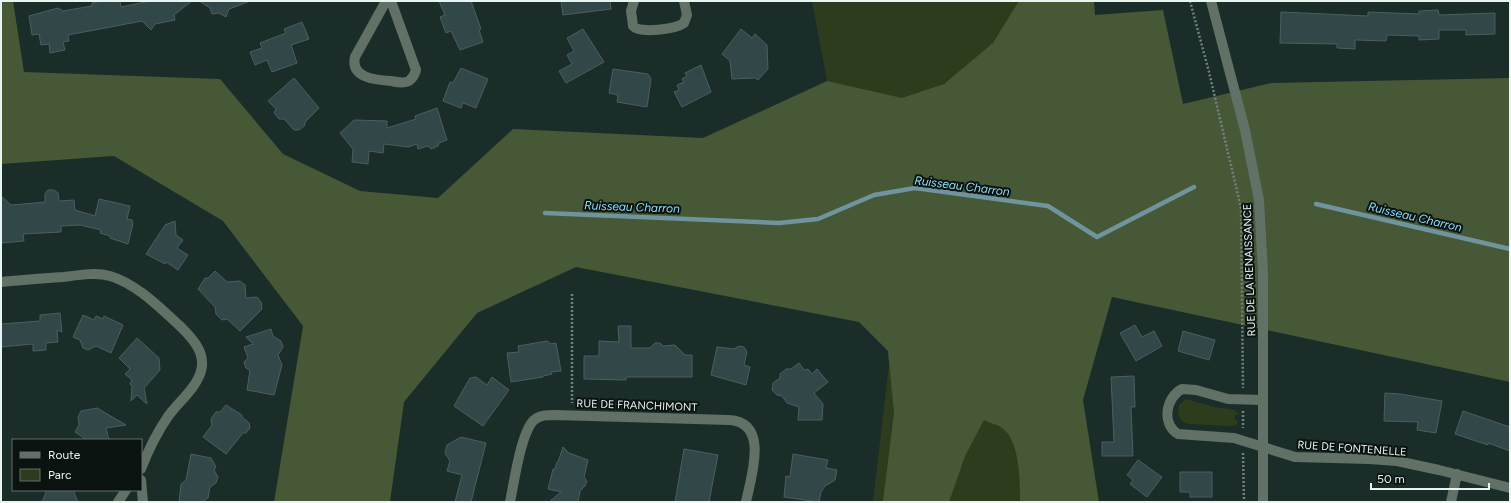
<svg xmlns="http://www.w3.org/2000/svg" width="1511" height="503" font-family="Figtree,sans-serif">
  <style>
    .green { fill: #2d3c1d }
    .forest { fill: #465836 }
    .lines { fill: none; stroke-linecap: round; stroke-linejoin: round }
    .stream { stroke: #70949e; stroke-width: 4.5 }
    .building { fill: #324748; stroke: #495f60 }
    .path { stroke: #72827e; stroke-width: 2.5; stroke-dasharray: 2 2; stroke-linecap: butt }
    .minor { stroke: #617165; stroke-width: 10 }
    .tertiary { stroke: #617165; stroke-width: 10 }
    .labels { text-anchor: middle; stroke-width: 4; stroke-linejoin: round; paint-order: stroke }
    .street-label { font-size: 11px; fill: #e9f5f1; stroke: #0b1311 }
    .water-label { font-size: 12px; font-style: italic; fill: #90dffb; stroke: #0b1311 }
  </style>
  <rect width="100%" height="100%" fill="#1a2d28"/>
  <path class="green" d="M 812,1 L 1030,1 L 1020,502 L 873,502 L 889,364 L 888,351 L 827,81 Z
    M 1186,399 L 1214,407 L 1235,410 L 1239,415 L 1235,415 L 1235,420 L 1239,420 L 1236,425 L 1231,426 L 1188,424 L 1183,422 L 1178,415 L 1179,405 Z"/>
  <path class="forest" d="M 6,1 L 13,1 L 24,72 L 220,79 L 283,154 L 360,191 L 438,198 L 513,129 L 703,138 L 827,81 L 902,98 L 944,84 L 993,43 L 1019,1 L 1094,1 L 1095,15 L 1163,10 L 1183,104 L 1271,83 L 1510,78 L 1510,382 L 1112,297 L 1083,400 L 1099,502 L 1020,502 C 1020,482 1020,440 1002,428 C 997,424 989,423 984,420 L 965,456 L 949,502 L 883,502 L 894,413 L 888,351 L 859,322 L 576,267 L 477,313 L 404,402 L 390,502 L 274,502 L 303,326 L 223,221 L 114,156 L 1,164 L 1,3 Z"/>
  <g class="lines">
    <path class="stream" d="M 1316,204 L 1510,249
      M 545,213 L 779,223 L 818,219 L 874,195 L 915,188 L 1048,206 L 1097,237 L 1194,187"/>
  </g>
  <path class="building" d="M 102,1 L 120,1 L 121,7 L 150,1 L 192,1 L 174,15 L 175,20 L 155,24 L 151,30 L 142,21 L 68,35 L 69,41 L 63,42 L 65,50 L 50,53 L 49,44 L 41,45 L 39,34 L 32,35 L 29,16 L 58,8 L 63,11 L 92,6 L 92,3 Z
    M 199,1 L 248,1 L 248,2 L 229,9 L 226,17 L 219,13 L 212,14 L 210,8 Z
    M 439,1 L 471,1 L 481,29 L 479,30 L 483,42 L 460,50 L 451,31 L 446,33 L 440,17 L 445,15 Z
    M 561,1 L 610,1 L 611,9 L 563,15 Z
    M 1438,10 L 1439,15 L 1495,13 L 1495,34 L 1466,35 L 1466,30 L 1439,30 L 1439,39 L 1419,40 L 1419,36 L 1387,35 L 1386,41 L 1355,40 L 1355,49 L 1337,48 L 1337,44 L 1280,43 L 1281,12 L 1368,16 L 1368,12 L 1419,14 L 1419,11 Z
    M 302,22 L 309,39 L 291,45 L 297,63 L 272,72 L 267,60 L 255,65 L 250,52 L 262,48 L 260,43 L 286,33 L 284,29 Z
    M 583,29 L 604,62 L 566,83 L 559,71 L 572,64 L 567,55 L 574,51 L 567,38 Z
    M 741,29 L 752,38 L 755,34 L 767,45 L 768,69 L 758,80 L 755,78 L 732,79 L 730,61 L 722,54 Z
    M 701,65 L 711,92 L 682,107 L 674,92 L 679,90 L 677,85 L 684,82 L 682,79 L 687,76 L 685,73 Z
    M 461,68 L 488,79 L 476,108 L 463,103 L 461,108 L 443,101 L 450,82 L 453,83 Z
    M 613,69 L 648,74 L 651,79 L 647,107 L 617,102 L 618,95 L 609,93 Z
    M 294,78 L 319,108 L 305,122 L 305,125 L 299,130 L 294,130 L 284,119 L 279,119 L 274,113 L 276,109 L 268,101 Z
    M 437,108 L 447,140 L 439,143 L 438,146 L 431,149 L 428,146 L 418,149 L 417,144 L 408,147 L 384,144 L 383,153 L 369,151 L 368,164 L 352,162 L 353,149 L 340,133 L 354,120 L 387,121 L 387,128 L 416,119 L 415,116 Z
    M 48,190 L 54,190 L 58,193 L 59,201 L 74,200 L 75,210 L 95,216 L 99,199 L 130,206 L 127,219 L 132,220 L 133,224 L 128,244 L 110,238 L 110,236 L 100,233 L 101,230 L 80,225 L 61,226 L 61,232 L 23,234 L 24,241 L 1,243 L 1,196 L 11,205 L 35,203 L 45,202 L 45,194 Z
    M 175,221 L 176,235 L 183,240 L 177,248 L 188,255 L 178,270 L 166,262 L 165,264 L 146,254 L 165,225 Z
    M 215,271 L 227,282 L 240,281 L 245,285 L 246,298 L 257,297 L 261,302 L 262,309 L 240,331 L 227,319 L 222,320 L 216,314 L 215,307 L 198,289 L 205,278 L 208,278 Z
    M 60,313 L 62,332 L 57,330 L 58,342 L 46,343 L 46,350 L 33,351 L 33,344 L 1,347 L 1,324 L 40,321 L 40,315 Z
    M 83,315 L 94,320 L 96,316 L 103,319 L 104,316 L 123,325 L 111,353 L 96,346 L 88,350 L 83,348 L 80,340 L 73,337 Z
    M 1135,325 L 1142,337 L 1154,331 L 1162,346 L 1136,361 L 1120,333 Z
    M 618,326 L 631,326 L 631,348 L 650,348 L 655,343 L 660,343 L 663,346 L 675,345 L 685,355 L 692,355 L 692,377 L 626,377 L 626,380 L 584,379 L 584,356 L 599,356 L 599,341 L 619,342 Z
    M 271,329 L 273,336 L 281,341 L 283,347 L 278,355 L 282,365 L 274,395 L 247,390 L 250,370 L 246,368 L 244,362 L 248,358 L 244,347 L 253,344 L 246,337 Z
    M 1183,331 L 1215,340 L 1209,360 L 1178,351 Z
    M 137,338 L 159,358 L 160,370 L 144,388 L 147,404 L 137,395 L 131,401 L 132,386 L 130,384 L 132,380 L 125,374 L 130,369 L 119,358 Z
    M 547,341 L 551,344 L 556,343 L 561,371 L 551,372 L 552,374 L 543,376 L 543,377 L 511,382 L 507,353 L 519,352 L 518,346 Z
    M 739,346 L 744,347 L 747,352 L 744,365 L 750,367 L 746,385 L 711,375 L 717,347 L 734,349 Z
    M 799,363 L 804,370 L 808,369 L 812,374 L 817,369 L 828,382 L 814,393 L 823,404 L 822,420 L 798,420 L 799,407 L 787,403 L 782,396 L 777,395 L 772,390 L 773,383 L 780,378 L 780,374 L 786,369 L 791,369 Z
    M 1134,376 L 1135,407 L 1131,407 L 1133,456 L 1102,456 L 1102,442 L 1114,442 L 1111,377 Z
    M 476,377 L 487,385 L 492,377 L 509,390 L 483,426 L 454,406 L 470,378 Z
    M 1385,393 L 1400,394 L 1442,401 L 1436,433 L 1417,430 L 1418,422 L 1384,421 Z
    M 226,405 L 242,415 L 242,417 L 249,423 L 250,428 L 246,433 L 243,433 L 226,454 L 203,437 L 212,425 L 211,419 L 216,412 L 220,412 Z
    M 97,408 L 126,425 L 106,428 L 109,440 L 87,440 L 75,432 L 79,425 L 78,417 L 81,411 Z
    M 1463,411 L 1510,427 L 1510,451 L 1488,443 L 1488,445 L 1455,434 Z
    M 461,437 L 486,443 L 471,502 L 455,502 L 462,475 L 447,471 L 450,461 L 445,453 L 447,445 Z
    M 563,447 L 569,453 L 588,460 L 584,477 L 587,481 L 585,486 L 580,491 L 578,502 L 549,502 L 561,492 L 548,489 L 553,469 L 555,469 L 557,462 L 558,462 Z
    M 684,449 L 718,455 L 709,502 L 675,502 Z
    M 191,454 L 211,458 L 216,467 L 214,470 L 218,477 L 216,483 L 210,487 L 208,498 L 202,502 L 179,502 L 181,484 L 186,480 Z
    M 793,454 L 828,460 L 826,468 L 837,470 L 835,480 L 825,486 L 821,492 L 819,502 L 784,497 L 786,476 L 790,477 Z
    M 1138,460 L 1162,477 L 1147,497 L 1130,484 L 1133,480 L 1127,475 Z
    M 1180,472 L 1212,472 L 1212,497 L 1190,497 L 1190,492 L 1180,492 Z
    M 47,490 L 73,490 L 78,502 L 42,502 Z"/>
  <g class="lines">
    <path class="path" d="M 1190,1 L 1209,72 L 1241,208 L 1243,388
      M 572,294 L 572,403
      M 1243,411 L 1243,428
      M 1243,453 L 1244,502"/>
    <path class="minor" d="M 386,1 L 355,57 C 350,78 376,80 391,81 C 396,82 404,84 409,81 C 413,78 415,74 416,70 L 391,1
      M 634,1 L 631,11 L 633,26 C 640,34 676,29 684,23 L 687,15 L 684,1
      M 1,282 C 22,280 43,278 64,277 C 79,275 96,272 110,276 C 137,284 160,308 181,327 C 193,339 206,353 201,371 C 196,389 177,403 167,418 C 156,434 148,451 141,469
      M 1263,400 L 1228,399 L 1196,390 L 1182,389 C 1166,397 1161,424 1178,434 L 1234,438 L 1295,457 L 1369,459 L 1397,461 L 1439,470 L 1510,488
      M 141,480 L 143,502
      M 118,502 L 126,490
      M 510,502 C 514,483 521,432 534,420 C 540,415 547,415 555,415 L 729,420 C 770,422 751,477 746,502
      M 1451,502 L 1457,474"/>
    <path class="tertiary" d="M 1211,1 L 1245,130 L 1259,200 L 1263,273 L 1263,502"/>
  </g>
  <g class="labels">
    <g class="street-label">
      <text transform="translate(1249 270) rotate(-92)" y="4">RUE DE LA RENAISSANCE</text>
      <text transform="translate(637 405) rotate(2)" y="4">RUE DE FRANCHIMONT</text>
      <text transform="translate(1352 448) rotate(4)" y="4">RUE DE FONTENELLE</text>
    </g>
    <g class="water-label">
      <text transform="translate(962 186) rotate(7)" y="4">Ruisseau Charron</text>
      <text transform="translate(632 207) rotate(2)" y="4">Ruisseau Charron</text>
      <text transform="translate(1415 217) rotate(13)" y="4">Ruisseau Charron</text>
    </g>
  </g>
  <rect width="1511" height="503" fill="none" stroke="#e9f5f1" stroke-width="4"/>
  <rect x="12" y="439" width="130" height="52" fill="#0b1311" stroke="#646d6b"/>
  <rect x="20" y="452" width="20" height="6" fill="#617165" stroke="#646d6b"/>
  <text x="48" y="459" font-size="12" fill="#e9f5f1">Route</text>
  <rect x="20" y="469" width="20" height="12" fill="#2d3c1d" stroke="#646d6b"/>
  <text x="48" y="479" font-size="12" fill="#e9f5f1">Parc</text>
  <path d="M1371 483v6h118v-6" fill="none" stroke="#e9f5f1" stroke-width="2"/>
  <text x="1377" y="483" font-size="12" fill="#e9f5f1" stroke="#0b1311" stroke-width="3" paint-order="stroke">50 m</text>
</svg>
